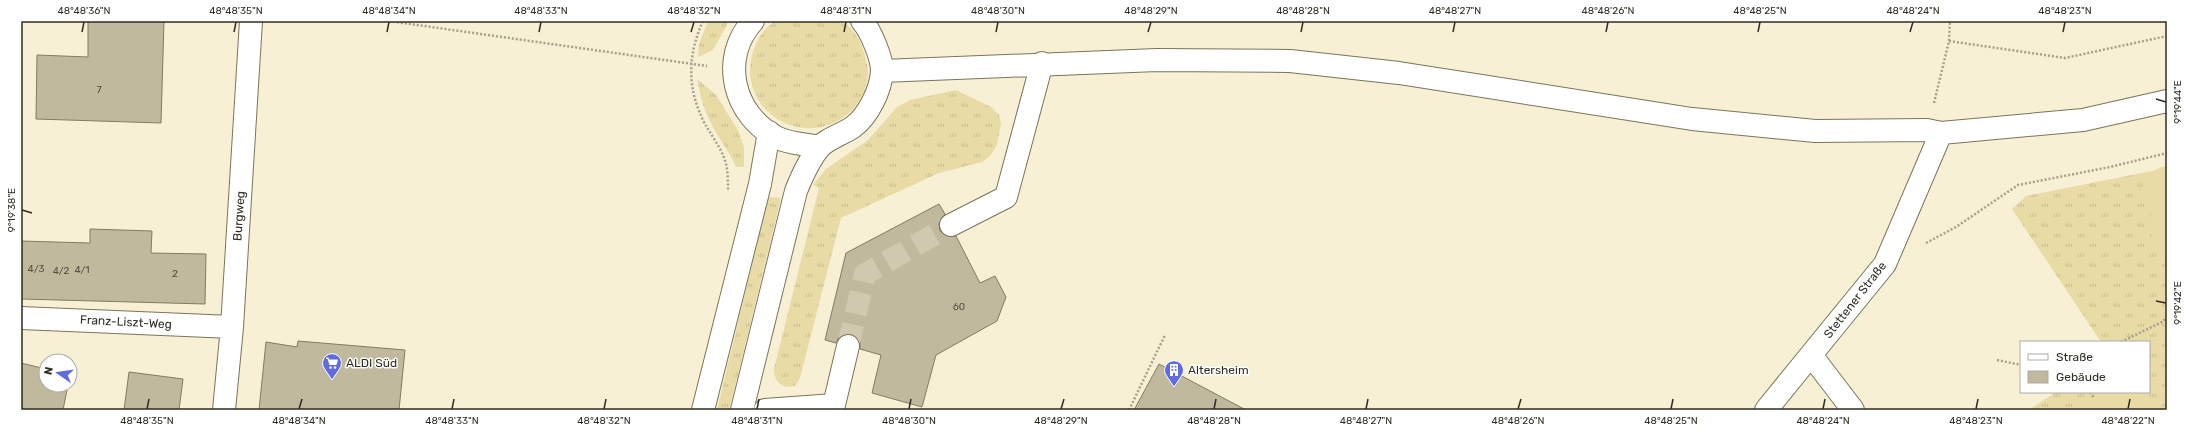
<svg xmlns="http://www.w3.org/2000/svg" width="2188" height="431" font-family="Rubik,sans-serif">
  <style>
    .grass { fill: url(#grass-tufts) }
    .pitch { fill: #e9dba6 }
    .building { fill: #c0b99e; stroke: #817b62 }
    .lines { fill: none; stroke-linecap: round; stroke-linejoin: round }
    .minor-tunnel { stroke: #cfc9b0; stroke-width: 22; stroke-dasharray: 22 11; stroke-linecap: butt }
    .minor-casing { stroke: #7a745b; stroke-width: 24 }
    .major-casing { stroke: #7a745b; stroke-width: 24 }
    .path { stroke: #a5a08b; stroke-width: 2.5; stroke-dasharray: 2 2; stroke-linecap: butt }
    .minor { stroke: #fff; stroke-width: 22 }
    .major { stroke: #fff; stroke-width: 22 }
    .ticks { fill: none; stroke: #2f2d22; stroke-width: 1.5 }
    .labels { text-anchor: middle; stroke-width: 3; stroke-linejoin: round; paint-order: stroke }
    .number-label { font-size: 10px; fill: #535041 }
    .street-label { font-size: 12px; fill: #2f2d22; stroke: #fff }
    .poi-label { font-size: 12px; fill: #2f2d22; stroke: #fff; text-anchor: start }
    .neatline { fill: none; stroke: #2f2d22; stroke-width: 1.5 }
    .ticks-label { font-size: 10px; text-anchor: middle; fill: #2f2d22 }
  </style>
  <defs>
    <pattern id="grass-tufts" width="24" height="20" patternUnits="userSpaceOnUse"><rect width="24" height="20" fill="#e9dba6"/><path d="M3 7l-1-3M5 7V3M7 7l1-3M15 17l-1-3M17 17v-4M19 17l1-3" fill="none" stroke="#c8bc8f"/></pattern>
  </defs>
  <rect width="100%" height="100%" fill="#f7f0d4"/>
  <path class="grass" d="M 708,21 L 729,21 L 713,50 L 698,57 L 699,44 Z
    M 776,21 L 841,21 C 859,31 865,51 868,70 C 869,84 860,104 849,113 C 800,154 731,106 755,46 C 759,36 766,26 776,21 Z
    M 697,79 L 716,95 L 738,130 L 744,148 L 744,167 L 736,167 C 729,150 717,137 710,121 C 703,108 700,94 697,79 Z
    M 956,90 L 991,107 L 999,115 L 1001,124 L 997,145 L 990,156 L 982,162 L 939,173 L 841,218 L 800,378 L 795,386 C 782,389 774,382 774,369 L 819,188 L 813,185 L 826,169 L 868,140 L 897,107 L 910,100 Z
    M 2167,168 L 2167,410 L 2029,410 L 2056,392 L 2149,392 L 2149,342 L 2101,342 L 2012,209 L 2026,196 Z
    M 768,197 L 781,198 L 730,407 L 729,410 L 717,410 Z"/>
  <path class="pitch" d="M 2167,166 L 2167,259 C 2158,252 2151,246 2152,234 C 2152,230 2154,226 2153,222 C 2151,214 2145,207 2143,199 C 2139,183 2151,168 2167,166 Z
    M 2099,392 L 2145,392 L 2154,410 L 2083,410 Z"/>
  <path class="building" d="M 88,21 L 164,21 L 161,123 L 36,119 L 37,55 L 88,57 Z
    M 939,204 L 945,214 L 939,224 L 940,231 L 950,237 L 956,236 L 980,283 L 995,276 L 1006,297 L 997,321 L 936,355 L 922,407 L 872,393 L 881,355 L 860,349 L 860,342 L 856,337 L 845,334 L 839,337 L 836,343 L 825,340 L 846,253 Z
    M 90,229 L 152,231 L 151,253 L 206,254 L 205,304 L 21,299 L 21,241 L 90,243 Z
    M 298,341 L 405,350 L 399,410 L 259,410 L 266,342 L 297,347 Z
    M 21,363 L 46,369 L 46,385 L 68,385 L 63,410 L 21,410 Z
    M 1159,364 L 1246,410 L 1134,410 Z
    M 129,372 L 183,379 L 179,410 L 124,410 Z"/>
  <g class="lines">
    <path class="minor-tunnel" d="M 848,346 L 865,274 L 951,225"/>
    <defs>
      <path id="minor" d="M 882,71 L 1157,60 L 1290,61 L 1399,73 L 1692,119 L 1815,131 L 1927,130 L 1941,133 L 2083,120 L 2167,101
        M 951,225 L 1006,197 L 1042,63
        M 21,318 L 232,327
        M 1811,355 L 1853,410
        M 224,410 L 232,327 L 251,21
        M 765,410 L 834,405 L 848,346
        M 1766,410 L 1885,264 L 1941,133"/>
      <path id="major" d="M 753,21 C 719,58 733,116 778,138 C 790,144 806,144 820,147
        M 703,410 L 760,184 L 769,132
        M 742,410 L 796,191 C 802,176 809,160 819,148 C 826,139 843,134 853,127 C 868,116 881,90 882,71 C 882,58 871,31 862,21"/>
    </defs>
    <use href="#minor" class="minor-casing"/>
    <use href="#major" class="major-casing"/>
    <path class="path" d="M 389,21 L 707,66
      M 703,21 C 687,56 687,90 705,124 C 713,138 725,153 727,169 C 728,175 728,183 728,190
      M 1949,41 L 2065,58 L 2167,36
      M 1934,103 L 1949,41 L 1950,21
      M 1926,243 L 1956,227 L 2018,185 L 2110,167 L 2167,153
      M 2121,342 L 2164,321 L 2167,315
      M 1997,360 L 2021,365
      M 2090,392 L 2094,398
      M 1129,410 L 1165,335"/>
    <use href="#minor" class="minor"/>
    <use href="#major" class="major"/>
  </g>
  <path class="ticks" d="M 82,32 L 84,22M 234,32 L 236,22M 387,32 L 389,22M 539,32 L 541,22M 691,32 L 694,22M 844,32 L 846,22M 996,32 L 998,22M 1148,32 L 1151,22M 1301,32 L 1303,22M 1453,32 L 1455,22M 1606,32 L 1608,22M 1758,32 L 1760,22M 1910,32 L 1913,22M 2063,32 L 2065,22M 2156,99 L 2166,102M 22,210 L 32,213M 2156,301 L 2166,303M 147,409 L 149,399M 299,409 L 302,399M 452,409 L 454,399M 604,409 L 606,399M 757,409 L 759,399M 909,409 L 911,399M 1061,409 L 1064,399M 1214,409 L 1216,399M 1366,409 L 1368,399M 1518,409 L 1521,399M 1671,409 L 1673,399M 1823,409 L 1825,399M 1976,409 L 1978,399M 2128,409 L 2130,399"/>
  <defs>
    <symbol id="supermarket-pin" viewBox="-11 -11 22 30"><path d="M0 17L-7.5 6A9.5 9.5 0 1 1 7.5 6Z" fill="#606ae2" stroke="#fff"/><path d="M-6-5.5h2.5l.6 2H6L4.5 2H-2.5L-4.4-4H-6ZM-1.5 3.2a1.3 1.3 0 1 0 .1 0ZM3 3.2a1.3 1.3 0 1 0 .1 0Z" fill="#fff"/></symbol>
    <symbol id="building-pin" viewBox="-11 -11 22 30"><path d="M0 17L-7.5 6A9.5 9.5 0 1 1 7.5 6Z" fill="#606ae2" stroke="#fff"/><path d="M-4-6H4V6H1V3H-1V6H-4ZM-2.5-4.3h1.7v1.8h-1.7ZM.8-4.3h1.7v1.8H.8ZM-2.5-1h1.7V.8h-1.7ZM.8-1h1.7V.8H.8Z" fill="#fff"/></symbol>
  </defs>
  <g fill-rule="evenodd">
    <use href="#supermarket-pin" x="321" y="352" width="22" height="30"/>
    <use href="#building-pin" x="1163" y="359" width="22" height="30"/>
  </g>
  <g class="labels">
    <g class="number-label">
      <text x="99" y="93">7</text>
      <text x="36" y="272">4/3</text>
      <text x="82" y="273">4/1</text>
      <text x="61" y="274">4/2</text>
      <text x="175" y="277">2</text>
      <text x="959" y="310">60</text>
    </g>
    <g class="street-label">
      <text transform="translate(239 216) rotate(-86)" y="4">Burgweg</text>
      <text transform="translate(1855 300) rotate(-52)" y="4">Stettener Straße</text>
      <text transform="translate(126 322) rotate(3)" y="4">Franz-Liszt-Weg</text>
    </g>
    <g class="poi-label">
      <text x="346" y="367">ALDI Süd</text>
      <text x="1188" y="374">Altersheim</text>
    </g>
  </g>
  <rect width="2188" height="431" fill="none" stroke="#ffffff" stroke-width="44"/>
  <rect x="2020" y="341" width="130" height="52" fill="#ffffff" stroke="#acaba7"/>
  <rect x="2028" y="354" width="20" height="6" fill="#ffffff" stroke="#acaba7"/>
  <text x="2056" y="361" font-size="12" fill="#2f2d22">Straße</text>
  <rect x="2028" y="371" width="20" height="12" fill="#c0b99e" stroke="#acaba7"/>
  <text x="2056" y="381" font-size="12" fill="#2f2d22">Gebäude</text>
  <g transform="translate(58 373) rotate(283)"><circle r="19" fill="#ffffff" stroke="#acaba7"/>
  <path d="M0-3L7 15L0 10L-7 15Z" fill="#606ae2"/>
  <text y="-6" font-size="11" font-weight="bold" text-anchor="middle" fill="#2f2d22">N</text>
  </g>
  <rect x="22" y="22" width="2144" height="387" class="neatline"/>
  <g class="ticks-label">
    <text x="84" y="14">48°48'36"N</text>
    <text x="236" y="14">48°48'35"N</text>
    <text x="389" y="14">48°48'34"N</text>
    <text x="541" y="14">48°48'33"N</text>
    <text x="694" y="14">48°48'32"N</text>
    <text x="846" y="14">48°48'31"N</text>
    <text x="998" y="14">48°48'30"N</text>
    <text x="1151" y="14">48°48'29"N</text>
    <text x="1303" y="14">48°48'28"N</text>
    <text x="1455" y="14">48°48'27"N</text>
    <text x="1608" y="14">48°48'26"N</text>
    <text x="1760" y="14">48°48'25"N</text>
    <text x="1913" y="14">48°48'24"N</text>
    <text x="2065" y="14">48°48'23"N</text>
    <text transform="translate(2177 102) rotate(-90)" y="4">9°19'44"E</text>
    <text transform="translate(11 210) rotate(-90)" y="4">9°19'38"E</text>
    <text transform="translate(2177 303) rotate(-90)" y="4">9°19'42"E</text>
    <text x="147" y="424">48°48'35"N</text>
    <text x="299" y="424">48°48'34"N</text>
    <text x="452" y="424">48°48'33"N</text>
    <text x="604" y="424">48°48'32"N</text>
    <text x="757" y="424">48°48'31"N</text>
    <text x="909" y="424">48°48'30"N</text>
    <text x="1061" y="424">48°48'29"N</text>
    <text x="1214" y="424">48°48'28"N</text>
    <text x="1366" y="424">48°48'27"N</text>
    <text x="1518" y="424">48°48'26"N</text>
    <text x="1671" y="424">48°48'25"N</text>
    <text x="1823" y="424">48°48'24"N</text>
    <text x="1976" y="424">48°48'23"N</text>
    <text x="2128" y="424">48°48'22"N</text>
  </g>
</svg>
